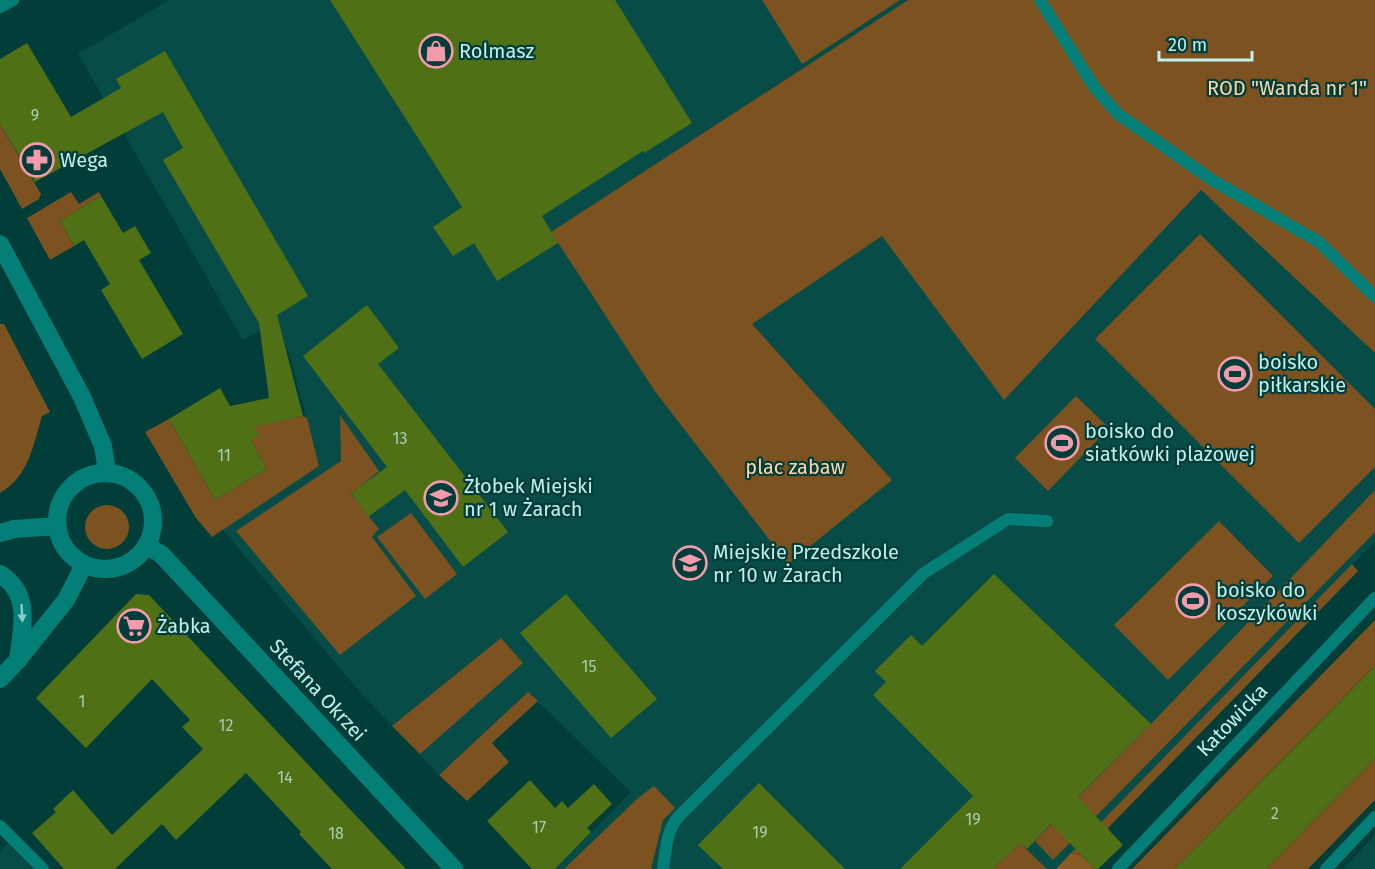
<svg xmlns="http://www.w3.org/2000/svg" width="1375" height="869" font-family="'Fira Sans',sans-serif">
  <style>
    .built { fill: #084c47 }
    .green { fill: #7b5220 }
    .forest { fill: #895c27 }
    .building { fill: #507016 }
    .lines { fill: none; stroke-linecap: round; stroke-linejoin: round }
    .lane { stroke: #047f78; stroke-width: 12 }
    .street { stroke: #047f78; stroke-width: 18 }
    .secondary { stroke: #047f78; stroke-width: 18 }
    .oneway { fill: #89cdc8 }
    .labels { text-anchor: middle; stroke-width: 4.5; stroke-linejoin: round; paint-order: stroke }
    .number-label { font-size: 16px; fill: #a6cfb5 }
    .poi-label { font-size: 20px; fill: #c2efea; stroke: #013d39; text-anchor: start }
    .park-label { font-size: 20px; fill: #ffd6ac; stroke: #013d39 }
    .street-label { font-size: 20px; fill: #c2efea; stroke: #013d39 }
  </style>
  <rect width="100%" height="100%" fill="#013d39"/>
  <path class="built" d="M 169,0 L 908,0 L 551,232 L 654,390 L 882,235 L 1004,399 L 1201,190 L 1375,353 L 1375,541 L 1056,869 L 555,869 L 631,792 L 528,692 L 439,775 L 361,693 L 222,529 L 319,466 L 289,353 L 275,323 L 243,340 L 78,54 Z
    M 1375,835 L 1375,869 L 1343,869 Z
    M 13,838 L 45,869 L 0,869 L 0,851 Z"/>
  <path class="green" d="M 762,0 L 900,0 L 802,64 Z
    M 908,0 L 1375,0 L 1375,353 L 1201,190 L 1004,400 L 882,236 L 752,324 L 892,480 L 788,564 L 654,390 L 551,232 Z
    M 0,124 L 41,194 L 39,199 L 22,209 L 0,169 Z
    M 71,192 L 79,204 L 99,192 L 101,196 L 60,221 L 74,246 L 50,260 L 27,218 Z
    M 1200,234 L 1375,409 L 1375,467 L 1299,543 L 1095,339 Z
    M 0,324 L 4,324 L 50,412 L 42,416 C 33,446 29,476 0,493 Z
    M 1076,396 L 1109,428 L 1048,491 L 1015,458 Z
    M 273,414 L 275,422 L 303,416 L 307,418 L 319,466 L 212,537 L 196,518 L 145,432 L 169,419 L 215,500 L 267,469 L 251,441 L 252,424 Z
    M 340,415 L 379,471 L 351,494 L 379,529 L 372,537 L 416,596 L 340,655 L 236,531 L 341,461 Z
    M 1375,490 L 1375,532 L 1053,860 L 1035,841 L 1151,724 Z
    M85 527a22 22 0 1 1 44 0a22 22 0 1 1-44 0Z
    M 411,513 L 457,574 L 425,599 L 377,537 Z
    M 1219,521 L 1273,576 L 1168,680 L 1114,625 Z
    M 1352,564 L 1358,571 L 1108,828 L 1109,830 L 1082,856 L 1071,853 Z
    M 1375,620 L 1375,666 L 1350,691 L 1175,869 L 1132,869 Z
    M 501,638 L 523,663 L 420,754 L 392,726 Z
    M 528,692 L 538,701 L 492,743 L 509,762 L 467,801 L 439,775 Z
    M 1375,758 L 1375,800 L 1308,869 L 1266,869 Z
    M 654,786 L 675,808 L 663,820 L 651,869 L 564,869 L 637,799 Z
    M 1020,843 L 1047,869 L 993,869 Z"/>
  <path class="forest" d="M 1071,853 L 1082,856 L 1095,869 L 1056,869 Z"/>
  <path class="building" d="M 330,0 L 615,0 L 692,123 L 644,153 L 643,151 L 542,216 L 558,243 L 497,281 L 474,243 L 453,256 L 433,227 L 462,207 Z
    M 27,43 L 71,117 L 121,88 L 116,79 L 165,51 L 308,296 L 277,315 L 303,416 L 254,427 L 259,436 L 251,441 L 267,469 L 215,500 L 169,419 L 220,388 L 230,406 L 269,398 L 259,323 L 163,160 L 183,148 L 163,112 L 35,182 L 0,124 L 0,59 Z
    M 101,196 L 123,233 L 135,226 L 151,253 L 139,260 L 183,334 L 142,359 L 101,290 L 110,284 L 84,240 L 74,246 L 60,221 Z
    M 367,305 L 399,348 L 378,364 L 508,532 L 463,567 L 405,490 L 368,517 L 351,493 L 387,467 L 303,356 Z
    M 994,574 L 1151,724 L 1078,797 L 1123,845 L 1098,869 L 1095,869 L 1051,824 L 1027,849 L 1020,843 L 993,869 L 900,869 L 973,796 L 873,695 L 886,682 L 875,671 L 911,635 L 922,646 Z
    M 136,594 L 149,595 L 406,869 L 332,869 L 299,834 L 301,832 L 246,773 L 176,840 L 162,824 L 115,869 L 64,869 L 32,833 L 56,812 L 53,809 L 73,790 L 112,835 L 203,749 L 182,727 L 190,720 L 152,679 L 86,748 L 36,698 Z
    M 566,594 L 657,699 L 611,738 L 520,633 Z
    M 1375,666 L 1375,758 L 1266,869 L 1175,869 Z
    M 530,780 L 555,808 L 562,801 L 568,808 L 594,784 L 612,804 L 587,828 L 591,832 L 555,869 L 532,869 L 487,821 Z
    M 759,783 L 845,869 L 723,869 L 698,845 Z"/>
  <g class="lines">
    <path class="lane" d="M 1040,0 L 1094,87 L 1118,114 L 1212,180 L 1319,242 L 1375,297
      M 0,7 L 13,0
      M 0,826 L 43,869
      M 663,869 C 666,850 666,831 679,816 L 924,573 L 1008,519 L 1047,521
      M 1118,869 L 1375,598
      M 1326,869 L 1375,817"/>
    <path class="street" d="M 0,244 L 82,397 L 103,446 L 107,472
      M 0,679 L 18,660 L 66,600 L 84,565"/>
    <path class="secondary" d="M57 521a48 48 0 1 1 96 0a48 48 0 1 1-96 0Z
      M 0,533 L 14,529 L 57,526
      M 147,546 L 161,554 L 454,869
      M 0,574 C 32,594 22,628 18,660"/>
  </g>
  <defs><path id="oneway-solid" d="M-6-.8H1V-3.2L6.5 0L1 3.2V.8H-6Z" transform="scale(1.5)"/></defs>
  <use class="oneway" href="#oneway-solid" transform="translate(22 613) rotate(87)"/>
  <defs>
    <symbol id="shop-ring" viewBox="-11 -11 22 22"><circle r="9.5" fill="#013d39" stroke="#f39aab" stroke-width="1.5"/><path d="M-5-2.5h2.3a2.7 3.5 0 0 1 5.4 0H5L5.5 6h-11ZM-1.5-2.5h3a1.5 2.3 0 0 0-3 0Z" fill="#f39aab"/></symbol>
    <symbol id="pharmacy-ring" viewBox="-11 -11 22 22"><circle r="9.5" fill="#013d39" stroke="#f39aab" stroke-width="1.5"/><path d="M-2-6h4v4h4v4h-4v4h-4v-4h-4v-4h4Z" fill="#f39aab"/></symbol>
    <symbol id="stadium-ring" viewBox="-11 -11 22 22"><circle r="9.5" fill="#013d39" stroke="#f39aab" stroke-width="1.5"/><path d="M0-5a6.5 5 0 1 0 0 10a6.5 5 0 1 0 0-10ZM-3.5-1.8h7v3.6h-7Z" fill="#f39aab"/></symbol>
    <symbol id="school-ring" viewBox="-11 -11 22 22"><circle r="9.5" fill="#013d39" stroke="#f39aab" stroke-width="1.5"/><path d="M0-5L7-2L0 1L-7-2ZM-4 1L0 2.5L4 1V4Q0 6-4 4Z" fill="#f39aab"/></symbol>
    <symbol id="supermarket-ring" viewBox="-11 -11 22 22"><circle r="9.5" fill="#013d39" stroke="#f39aab" stroke-width="1.5"/><path d="M-6-5.5h2.5l.6 2H6L4.5 2H-2.5L-4.4-4H-6ZM-1.5 3.2a1.3 1.3 0 1 0 .1 0ZM3 3.2a1.3 1.3 0 1 0 .1 0Z" fill="#f39aab"/></symbol>
  </defs>
  <g fill-rule="evenodd">
    <use href="#shop-ring" x="417" y="32" width="38" height="38"/>
    <use href="#pharmacy-ring" x="18" y="141" width="38" height="38"/>
    <use href="#stadium-ring" x="1216" y="355" width="38" height="38"/>
    <use href="#stadium-ring" x="1043" y="424" width="38" height="38"/>
    <use href="#school-ring" x="422" y="479" width="38" height="38"/>
    <use href="#school-ring" x="671" y="544" width="38" height="38"/>
    <use href="#stadium-ring" x="1174" y="582" width="38" height="38"/>
    <use href="#supermarket-ring" x="115" y="607" width="38" height="38"/>
  </g>
  <g class="labels">
    <g class="number-label">
      <text x="35" y="121">9</text>
      <text x="400" y="444">13</text>
      <text x="224" y="461">11</text>
      <text x="589" y="672">15</text>
      <text x="82" y="707">1</text>
      <text x="226" y="731">12</text>
      <text x="285" y="783">14</text>
      <text x="1275" y="819">2</text>
      <text x="973" y="825">19</text>
      <text x="539" y="833">17</text>
      <text x="760" y="838">19</text>
      <text x="336" y="839">18</text>
    </g>
    <g class="poi-label">
      <text x="459" y="58">Rolmasz</text>
      <text x="60" y="167">Wega</text>
      <text x="1258" y="369">boisko<tspan x="1258" dy="23">piłkarskie</tspan></text>
      <text x="1085" y="438">boisko do<tspan x="1085" dy="23">siatkówki plażowej</tspan></text>
      <text x="464" y="493">Żłobek Miejski<tspan x="464" dy="23">nr 1 w Żarach</tspan></text>
      <text x="713" y="559">Miejskie Przedszkole<tspan x="713" dy="23">nr 10 w Żarach</tspan></text>
      <text x="1216" y="597">boisko do<tspan x="1216" dy="23">koszykówki</tspan></text>
      <text x="157" y="633">Żabka</text>
    </g>
    <g class="park-label">
      <text x="1287" y="95">ROD "Wanda nr 1"</text>
      <text x="795" y="474">plac zabaw</text>
    </g>
    <g class="street-label">
      <text transform="translate(318 690) rotate(47)" y="7">Stefana Okrzei</text>
      <text transform="translate(1232 720) rotate(-46)" y="7">Katowicka</text>
    </g>
  </g>
  <path d="M1159 51v9h93v-9" fill="none" stroke="#c2efea" stroke-width="3"/>
  <text x="1168" y="51" font-size="18" fill="#c2efea" stroke="#013d39" stroke-width="4.5" paint-order="stroke">20 m</text>
</svg>
